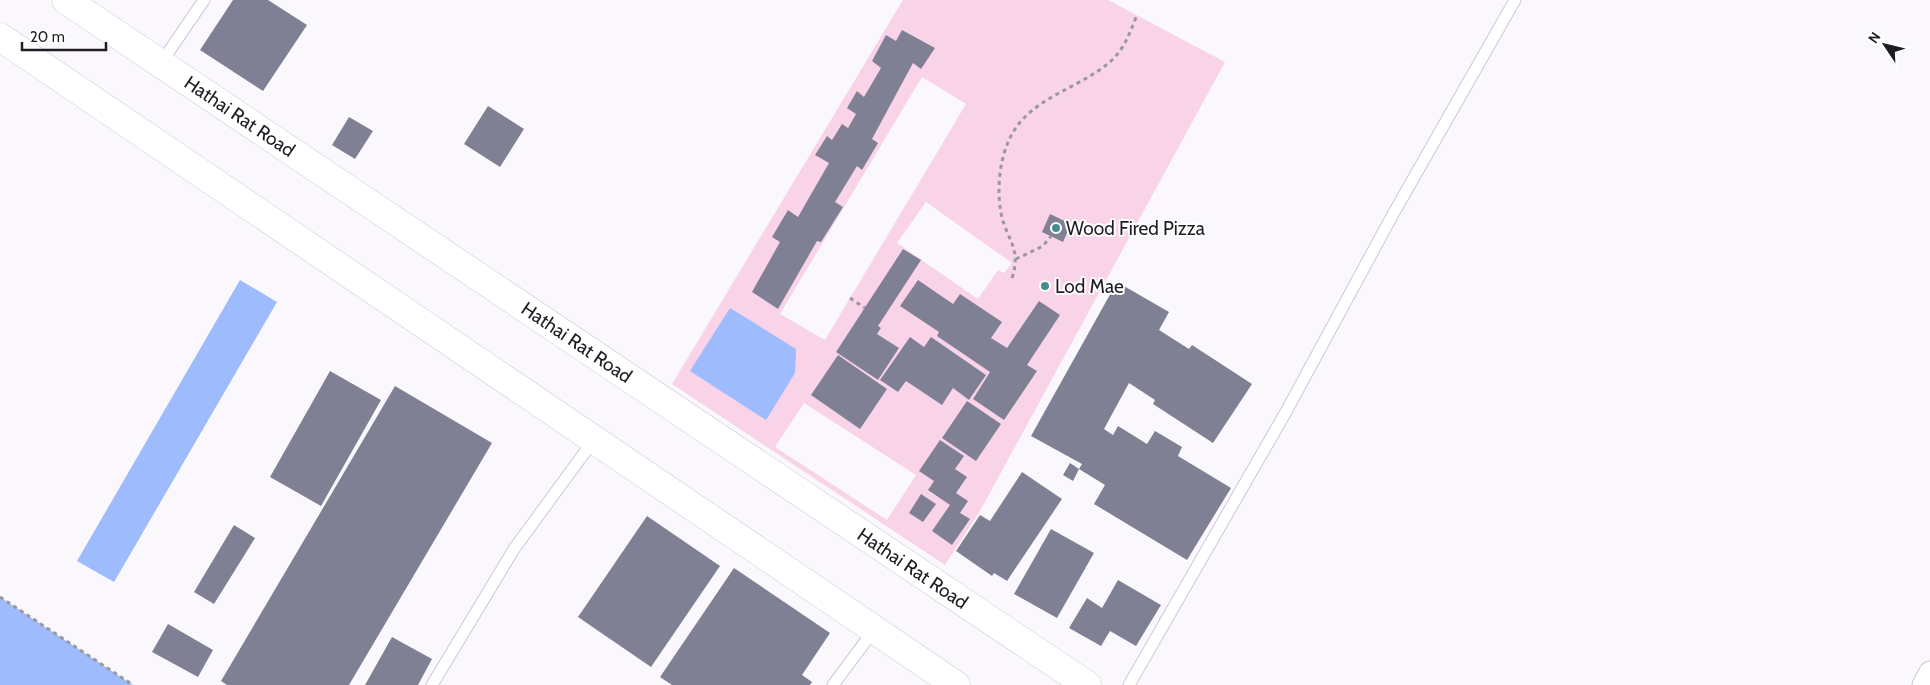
<svg xmlns="http://www.w3.org/2000/svg" width="1930" height="685" font-family="Cabin,sans-serif">
  <style>
    .green { fill: #f9d3e7; fill-rule: evenodd }
    .water { fill: #9dbbfd }
    .building { fill: #808095 }
    .lines { fill: none; stroke-linecap: round; stroke-linejoin: round }
    .lane-casing { stroke: #cfc6db; stroke-width: 13 }
    .street-casing { stroke: #cfc6db; stroke-width: 23 }
    .secondary-casing { stroke: #cfc6db; stroke-width: 29 }
    .path { stroke: #9a979d; stroke-width: 3; stroke-dasharray: 4 4; stroke-linecap: butt }
    .lane { stroke: #fff; stroke-width: 11 }
    .street { stroke: #fff; stroke-width: 21 }
    .secondary { stroke: #fff; stroke-width: 28 }
    .poi-dot { fill: #448b93; stroke: #fff; stroke-width: 2 }
    .labels { text-anchor: middle; stroke-width: 4; stroke-linejoin: round; paint-order: stroke }
    .street-label { font-size: 19px; fill: #201c24; stroke: #fff }
    .poi-label { font-size: 19px; fill: #201c24; stroke: #fff; text-anchor: start }
  </style>
  <rect width="100%" height="100%" fill="#faf8fc"/>
  <path class="green" d="M 903,0 L 1108,0 L 1225,62 L 980,511 L 945,565 L 672,384 ZM 922,77 L 966,104 L 825,340 L 780,314 ZM 926,202 L 1012,263 L 1004,273 L 998,270 L 978,299 L 897,243 ZM 804,403 L 916,475 L 887,520 L 775,447 Z"/>
  <path class="water" d="M 240,280 L 277,302 L 114,582 L 77,561 Z
    M 730,308 L 796,349 L 795,373 L 766,420 L 690,371 Z
    M 0,597 L 133,685 L 0,685 Z"/>
  <path class="building" d="M 233,0 L 268,0 L 307,25 L 263,91 L 200,50 Z
    M 902,30 L 935,48 L 921,69 L 913,63 L 872,139 L 878,143 L 862,170 L 857,166 L 835,202 L 843,207 L 821,242 L 817,241 L 778,309 L 752,292 L 780,242 L 772,237 L 788,210 L 798,217 L 829,163 L 815,155 L 827,136 L 832,140 L 842,124 L 848,128 L 856,114 L 847,108 L 857,91 L 864,97 L 881,68 L 872,61 L 886,35 L 896,41 Z
    M 488,106 L 524,129 L 500,167 L 464,144 Z
    M 349,117 L 373,131 L 355,159 L 332,145 Z
    M 1050,214 L 1071,224 L 1063,242 L 1042,232 Z
    M 903,249 L 921,260 L 878,326 L 881,328 L 877,334 L 899,348 L 878,380 L 836,352 Z
    M 918,280 L 953,304 L 960,294 L 1002,322 L 991,338 L 1007,348 L 1039,301 L 1060,315 L 1027,365 L 1037,371 L 1004,420 L 973,399 L 990,372 L 937,336 L 939,332 L 900,306 Z
    M 1117,282 L 1169,312 L 1159,330 L 1189,349 L 1192,345 L 1252,384 L 1213,443 L 1153,404 L 1155,400 L 1129,383 L 1104,429 L 1113,435 L 1118,426 L 1147,444 L 1155,431 L 1182,447 L 1178,456 L 1231,488 L 1187,560 L 1094,504 L 1105,485 L 1079,469 L 1073,481 L 1063,475 L 1070,463 L 1079,469 L 1082,464 L 1031,436 Z
    M 910,337 L 924,347 L 931,337 L 986,375 L 969,400 L 953,388 L 942,405 L 906,381 L 898,392 L 880,380 Z
    M 838,355 L 887,389 L 860,429 L 811,395 Z
    M 330,371 L 381,400 L 321,506 L 270,477 Z
    M 395,386 L 492,443 L 349,685 L 227,685 L 221,681 Z
    M 967,401 L 1001,424 L 976,461 L 942,438 Z
    M 940,440 L 964,456 L 955,469 L 967,477 L 956,493 L 968,501 L 960,513 L 970,519 L 952,545 L 932,531 L 950,505 L 928,490 L 934,481 L 919,471 Z
    M 1022,472 L 1062,499 L 1007,581 L 994,573 L 992,576 L 956,551 L 980,515 L 990,521 Z
    M 921,494 L 936,504 L 923,522 L 909,513 Z
    M 647,516 L 720,566 L 651,667 L 578,617 Z
    M 234,525 L 255,538 L 214,604 L 194,592 Z
    M 1051,529 L 1094,553 L 1057,618 L 1014,594 Z
    M 734,568 L 830,633 L 802,675 L 812,682 L 810,685 L 672,685 L 660,677 Z
    M 1118,580 L 1161,605 L 1136,646 L 1110,631 L 1101,646 L 1069,628 L 1087,598 L 1102,608 Z
    M 168,624 L 213,650 L 198,677 L 152,652 Z
    M 392,637 L 432,659 L 418,685 L 365,685 Z"/>
  <g class="lines">
    <defs>
      <path id="lane" d="M 161,63 L 204,0
        M 432,685 L 514,549 L 593,441
        M 833,685 L 874,630
        M 1129,685 L 1287,410 L 1392,216 L 1515,0"/>
      <path id="street" d="M 1923,685 L 1930,672"/>
      <path id="secondary" d="M 66,0 L 1087,685
        M 0,37 L 956,685"/>
    </defs>
    <use href="#lane" class="lane-casing"/>
    <use href="#street" class="street-casing"/>
    <use href="#secondary" class="secondary-casing"/>
    <path class="path" d="M 1016,259 L 1043,246 L 1051,236
      M 1012,278 C 1022,248 1006,239 1001,213 C 997,192 999,165 1007,145 C 1024,98 1077,91 1111,61 C 1125,48 1130,32 1137,15
      M 850,298 L 865,308
      M 0,597 L 133,685"/>
    <use href="#lane" class="lane"/>
    <use href="#street" class="street"/>
    <use href="#secondary" class="secondary"/>
  </g>
  <g class="poi-dot">
    <circle cx="1056" cy="228" r="5"/>
    <circle cx="1045" cy="286" r="5"/>
  </g>
  <g class="labels">
    <g class="street-label">
      <text transform="translate(240 116) rotate(34)" y="7">Hathai Rat Road</text>
      <text transform="translate(577 342) rotate(34)" y="7">Hathai Rat Road</text>
      <text transform="translate(913 568) rotate(34)" y="7">Hathai Rat Road</text>
    </g>
    <g class="poi-label">
      <text x="1066" y="235">Wood Fired Pizza</text>
      <text x="1055" y="293">Lod Mae</text>
    </g>
  </g>
  <g transform="translate(1885 45) rotate(305)" stroke="#ffffff" stroke-width="4" paint-order="stroke">
  <path d="M0-4L9 19L0 12L-9 19Z" fill="#201c24"/>
  <text y="-8" font-size="14" font-weight="bold" text-anchor="middle" fill="#201c24">N</text>
  </g>
  <path d="M22 42v8h84v-8" fill="none" stroke="#201c24" stroke-width="2.5"/>
  <text x="30" y="42" font-size="15" fill="#201c24" stroke="#ffffff" stroke-width="4" paint-order="stroke">20 m</text>
</svg>
